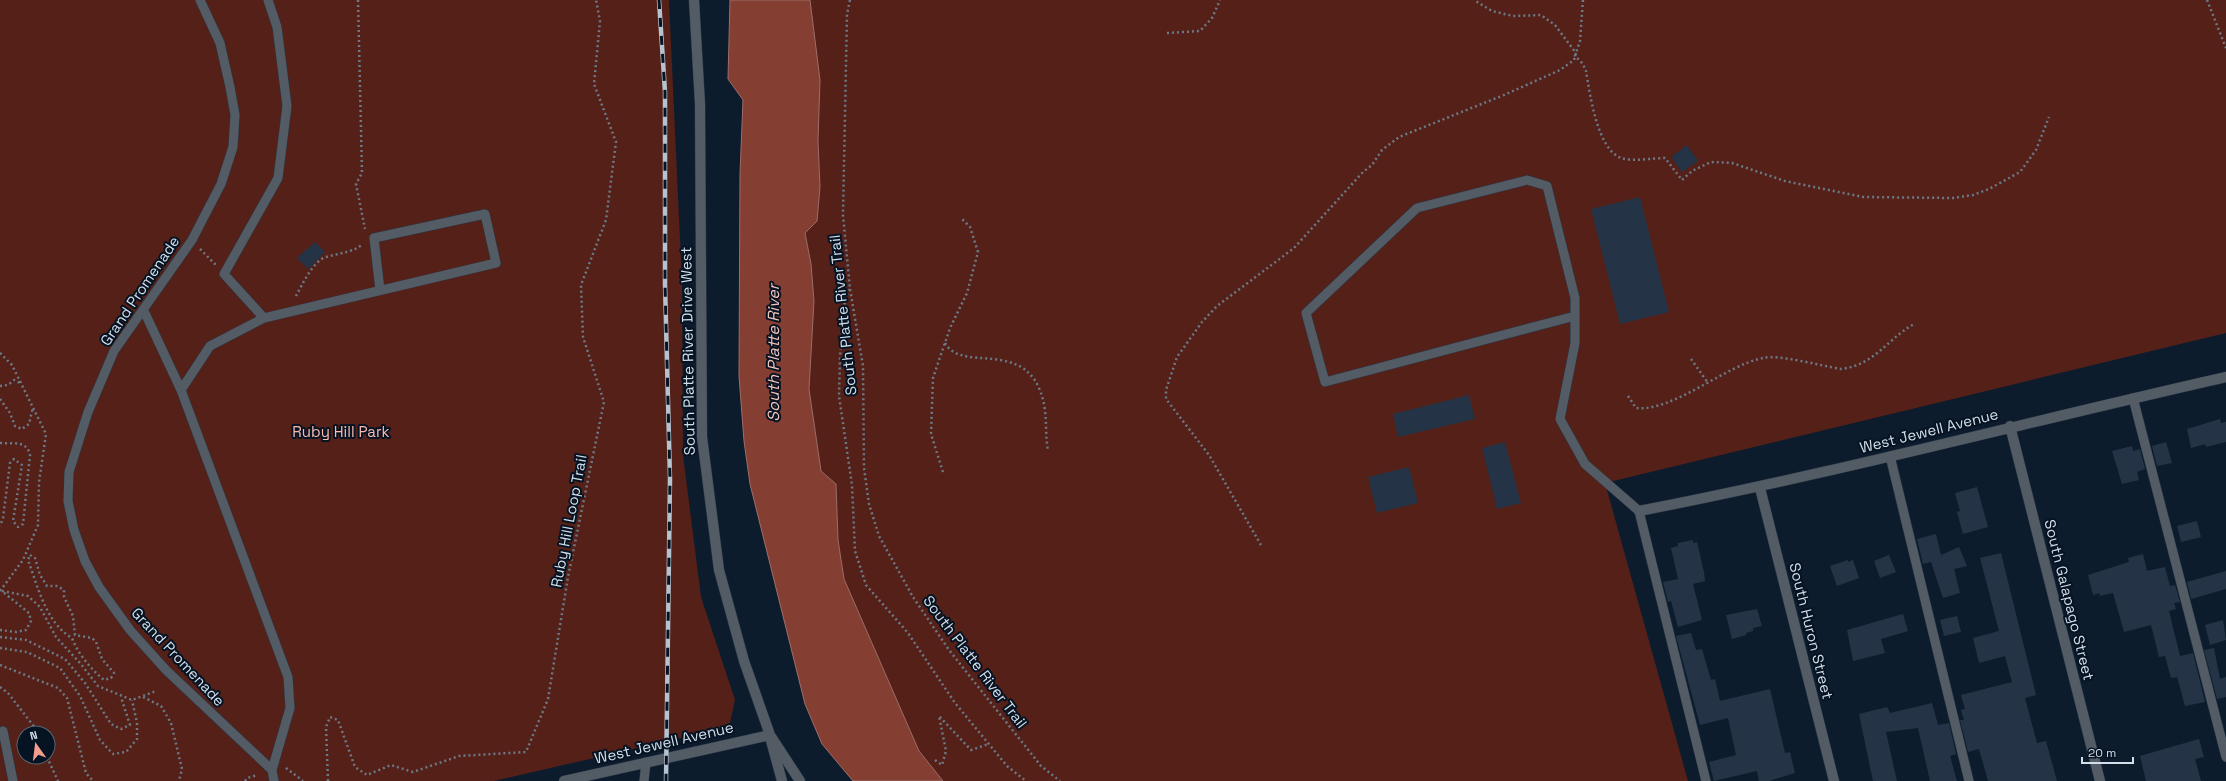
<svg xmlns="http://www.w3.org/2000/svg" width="2226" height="781" font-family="'Space Grotesk',sans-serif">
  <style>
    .green { fill: #552017; fill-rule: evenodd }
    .water { fill: #853e32; stroke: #9c6e69 }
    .building { fill: #243446 }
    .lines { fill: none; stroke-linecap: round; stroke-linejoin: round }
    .service-casing { stroke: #293747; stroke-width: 10 }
    .minor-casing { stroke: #293747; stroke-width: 11 }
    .tertiary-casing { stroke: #293747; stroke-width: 11 }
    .path { stroke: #6c7987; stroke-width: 2.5; stroke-dasharray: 2 3; stroke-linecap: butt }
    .service { stroke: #535b64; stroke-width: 9 }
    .minor { stroke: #535b64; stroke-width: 10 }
    .tertiary { stroke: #535b64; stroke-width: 10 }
    .rail-casing { stroke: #b6c2ce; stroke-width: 4.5 }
    .rail { stroke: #051323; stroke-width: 3; stroke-dasharray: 9; stroke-linecap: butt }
    .labels { text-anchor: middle; stroke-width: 4; stroke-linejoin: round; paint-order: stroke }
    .street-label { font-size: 15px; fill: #d3dee9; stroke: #051323 }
    .park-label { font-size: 15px; fill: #fbbaad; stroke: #051323 }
    .water-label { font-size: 16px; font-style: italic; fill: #f1c4bb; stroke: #051323 }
  </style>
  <rect width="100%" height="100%" fill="#0d1c2d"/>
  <path class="green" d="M 0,0 L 669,0 L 682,284 L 683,455 L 701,597 L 735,700 L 729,727 L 494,781 L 0,781 ZM 24,733 L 48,733 L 48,757 L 24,757 Z
    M 810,0 L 2226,0 L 2226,333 L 1605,483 L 1688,781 L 943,781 L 919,751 L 844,579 L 838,540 L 836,484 L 821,471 L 809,389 L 814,301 L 811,264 L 805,233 L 817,220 L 820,187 L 814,39 Z"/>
  <path class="water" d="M 730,0 L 810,0 L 820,80 L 818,141 L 820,187 L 817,221 L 805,233 L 811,264 L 814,301 L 809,389 L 821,471 L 836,484 L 838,540 L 844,579 L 919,751 L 943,781 L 853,781 L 822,744 L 805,704 L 750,484 L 744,441 L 739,376 L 740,174 L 743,100 L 728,79 Z"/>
  <path class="building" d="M 1687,145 L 1698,161 L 1682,172 L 1671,157 Z
    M 1640,197 L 1669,312 L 1620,324 L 1591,209 Z
    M 315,242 L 325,252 L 308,269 L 297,258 Z
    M 1469,395 L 1475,419 L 1398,437 L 1393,414 Z
    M 2220,419 L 2221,423 L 2226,422 L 2226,442 L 2206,447 L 2205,444 L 2191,448 L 2187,429 Z
    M 1505,442 L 1521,503 L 1497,509 L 1482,448 Z
    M 2166,442 L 2172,463 L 2157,466 L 2152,446 Z
    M 2132,446 L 2133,451 L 2140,449 L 2145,469 L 2137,472 L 2139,480 L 2122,484 L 2112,451 Z
    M 1409,467 L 1418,503 L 1377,513 L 1368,477 Z
    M 1977,487 L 1988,527 L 1963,534 L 1957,512 L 1960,511 L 1955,493 Z
    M 2197,521 L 2201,537 L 2181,542 L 2177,526 Z
    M 1936,534 L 1941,555 L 1959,547 L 1967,566 L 1954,569 L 1960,593 L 1943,598 L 1931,562 L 1923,564 L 1917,539 Z
    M 1693,540 L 1693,543 L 1697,542 L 1704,572 L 1705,581 L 1693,584 L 1702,620 L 1678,627 L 1671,601 L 1668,602 L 1663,582 L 1678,579 L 1671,548 L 1678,546 L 1678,543 Z
    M 2001,553 L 2036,695 L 2025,698 L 2037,743 L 2046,741 L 2057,781 L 1988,781 L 1979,749 L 1968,752 L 1960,720 L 1964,720 L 1961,710 L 1965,709 L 1961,695 L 2012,682 L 2005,656 L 1979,663 L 1973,638 L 1999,631 L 1980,558 Z
    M 2143,554 L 2147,571 L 2165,567 L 2170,586 L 2175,585 L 2180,602 L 2174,603 L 2176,609 L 2169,611 L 2180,656 L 2193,653 L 2205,702 L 2185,706 L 2177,677 L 2171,678 L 2165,656 L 2159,657 L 2151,625 L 2124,632 L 2113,593 L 2100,596 L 2099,593 L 2093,595 L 2088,575 L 2129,562 L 2128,558 Z
    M 1889,555 L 1896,572 L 1880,578 L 1874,561 Z
    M 1848,560 L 1848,562 L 1853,560 L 1859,578 L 1837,586 L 1830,566 Z
    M 2226,571 L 2226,589 L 2191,599 L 2187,582 Z
    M 1757,609 L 1762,626 L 1753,628 L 1753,631 L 1746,633 L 1746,635 L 1732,639 L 1726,615 Z
    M 1903,614 L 1908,631 L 1881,639 L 1885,653 L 1853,661 L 1847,630 Z
    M 1957,616 L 1961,632 L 1944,636 L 1940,620 Z
    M 2223,620 L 2226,640 L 2210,645 L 2205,625 Z
    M 1691,633 L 1696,650 L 1702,649 L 1711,680 L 1715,679 L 1720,701 L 1770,689 L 1785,753 L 1790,752 L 1795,773 L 1769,781 L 1759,781 L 1757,771 L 1714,781 L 1709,762 L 1736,755 L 1728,718 L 1700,725 L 1676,636 Z
    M 2214,648 L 2220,679 L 2226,677 L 2226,697 L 2217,699 L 2204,650 Z
    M 1932,703 L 1938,725 L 1949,723 L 1956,754 L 1950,756 L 1957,781 L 1930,781 L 1918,728 L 1886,732 L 1897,781 L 1873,781 L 1859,714 L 1887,707 L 1890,713 Z
    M 2199,739 L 2204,757 L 2195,759 L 2201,781 L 2146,781 L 2140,756 Z"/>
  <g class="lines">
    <defs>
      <path id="service" d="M 200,0 L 220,43 L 230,87 L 235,115 L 233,147 L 221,184 L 192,240 L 114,351 L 88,412 L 69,472 L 68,501 L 74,530 L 85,561 L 99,587 L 130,630 L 166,670 L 272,770
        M 144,311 L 181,390 L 288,677 L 290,708 L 272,770 L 274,781
        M 1575,316 L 1325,382 L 1306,313 L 1417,208 L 1527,180 L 1547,186 L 1575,298 L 1575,343 L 1560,419 L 1585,464 L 1639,511 L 1706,781
        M 264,318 L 224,274 L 278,178 L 287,106 L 277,27 L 268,0
        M 181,390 L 210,346 L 264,318 L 496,263 L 485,214 L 374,238 L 380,290
        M 2133,398 L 2226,757
        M 1890,456 L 1969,781
        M 3,731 L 13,781
        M 644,781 L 646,762"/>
      <path id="minor" d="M 2010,426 L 2100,781
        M 1760,488 L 1834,781
        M 1639,511 C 1836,473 2031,421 2226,377
        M 770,737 L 782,781"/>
      <path id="tertiary" d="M 694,0 L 700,104 L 702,437 L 719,570 L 744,661 L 770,735 L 800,781
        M 564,781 L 770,735"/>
    </defs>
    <use href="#service" class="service-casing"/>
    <use href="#minor" class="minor-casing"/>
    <use href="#tertiary" class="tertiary-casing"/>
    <path class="path" d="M 358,0 L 362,173 L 356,184 L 365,229
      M 850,0 L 847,14 L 843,215 L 850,289 L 863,366 L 864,468 L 869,504 L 879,536 L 913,597 L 949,650 L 1041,766 L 1060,781
      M 1583,0 L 1580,41 L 1575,56 L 1583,64 L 1586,71 C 1590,94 1597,149 1621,158 C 1633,162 1652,158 1665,158 L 1682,180 L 1692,171 L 1711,162 L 1732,163 L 1785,181 L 1863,197 L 1953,198 L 1973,195 L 1989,189 L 2020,172 L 2036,150 L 2049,117
      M 2207,0 L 2226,48
      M 1167,33 L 1200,31 L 1212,18 L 1220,0
      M 200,249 L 216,265
      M 850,289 L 845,298 L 840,357 L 839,396 L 852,485 L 855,551 L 866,585 L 908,633 L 955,703 L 1007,766 L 1026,781
      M 296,296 C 302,285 313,261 326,257 C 340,253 350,253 362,245
      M 945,343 C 961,372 1018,341 1039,388 C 1049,412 1044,427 1048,451
      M 0,353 L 12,365 L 46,434 L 39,482 L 38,525 L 23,560 L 0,591
      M 1691,359 L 1708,383
      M 0,386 L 8,385 L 14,380 L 22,384
      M 1628,396 L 1636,408 C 1673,412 1726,365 1763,358 C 1778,354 1822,366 1841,369 C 1875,365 1887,339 1914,324
      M 0,399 L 10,413 L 15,426 L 22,429 L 29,424 L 33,407
      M 0,443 C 13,444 27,440 30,455 L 23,524 L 18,527 L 13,521 L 22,465 L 14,459 L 10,463 L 3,518 L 0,526
      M 943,472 L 931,434 L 933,378 L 950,328 L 967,293 L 978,252 L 970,227 L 961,218
      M 1261,545 L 1209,455 L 1166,399 L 1166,390 L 1177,357 L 1202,322 L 1217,306 L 1294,248 L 1363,172 L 1372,165 L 1382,150 L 1399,137 L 1504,95 L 1560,70 L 1574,60 L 1576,53 L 1555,25 L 1541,15 L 1513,16 L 1492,11 L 1474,0
      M 30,555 L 35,558 L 40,575 L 47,586 L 57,586 L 64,590 L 64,597 L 73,616 L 75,635 L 92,638 L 96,642 L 102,659 L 114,673 L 111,678 L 104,680 C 90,668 78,654 72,638 C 46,623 38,587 28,560 Z
      M 2,591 L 28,596 L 40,607 L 56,637 L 80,663 L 98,686 L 132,700 L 156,691
      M 0,630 L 16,632 L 26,630 L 31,621 L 29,613 L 3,592
      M 0,637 L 26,640 L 65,659 L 85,683 L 111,724 L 121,729 L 130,725 L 121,697
      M 0,648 L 27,652 L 60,668 L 80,696 L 100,740 L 113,754 L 126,752 L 137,739 L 137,723 L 132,700
      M 0,665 L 58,688 L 67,698 L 86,773 L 93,781
      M 0,687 L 8,693 L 39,733
      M 143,697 L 161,706 L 171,723 L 182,769 L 179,781
      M 47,757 L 58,781
      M 935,760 L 942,765 L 946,751 L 939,716 L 971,750 L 989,744
      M 286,768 L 303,781
      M 245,781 L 247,778 L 258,775
      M 328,781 L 326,727 L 330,717 L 338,720 L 355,767 L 367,775 L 391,765 L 413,772 L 459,756 L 526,752 L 548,699 L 568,577 L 604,402 L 583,337 L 581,285 L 606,220 L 616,142 L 594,84 L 600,21 L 596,0"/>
    <use href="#service" class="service"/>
    <use href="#minor" class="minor"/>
    <use href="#tertiary" class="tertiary"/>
    <defs>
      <path id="rail" d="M 659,0 L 665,92 L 665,284 L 670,479 L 666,781"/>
    </defs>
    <use href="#rail" class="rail-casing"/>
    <use href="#rail" class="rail"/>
  </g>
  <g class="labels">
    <g class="street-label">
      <text transform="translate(140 291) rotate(-56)" y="5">Grand Promenade</text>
      <text transform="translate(843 315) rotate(-96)" y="5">South Platte River Trail</text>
      <text transform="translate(688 351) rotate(-91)" y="5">South Platte River Drive West</text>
      <text transform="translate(1929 431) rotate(-14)" y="5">West Jewell Avenue</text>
      <text transform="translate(569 521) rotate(-79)" y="5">Ruby Hill Loop Trail</text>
      <text transform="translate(2069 600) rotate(76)" y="5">South Galapago Street</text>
      <text transform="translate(1811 631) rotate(76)" y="5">South Huron Street</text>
      <text transform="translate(178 657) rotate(47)" y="5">Grand Promenade</text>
      <text transform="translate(975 662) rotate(53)" y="5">South Platte River Trail</text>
      <text transform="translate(664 743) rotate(-13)" y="5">West Jewell Avenue</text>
    </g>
    <g class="park-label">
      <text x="341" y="437">Ruby Hill Park</text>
    </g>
    <g class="water-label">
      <text transform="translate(773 353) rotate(-90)" y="6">South Platte River</text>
    </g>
  </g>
  <g transform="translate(36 745) rotate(346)"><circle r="19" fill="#051323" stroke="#576472"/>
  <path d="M0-3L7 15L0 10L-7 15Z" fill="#f49d8d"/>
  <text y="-6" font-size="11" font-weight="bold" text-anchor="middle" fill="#d3dee9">N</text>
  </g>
  <path d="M2082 757v6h51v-6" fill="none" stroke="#d3dee9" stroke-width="2"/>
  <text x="2088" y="757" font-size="12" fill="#d3dee9" stroke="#051323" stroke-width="3" paint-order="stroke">20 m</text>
</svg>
